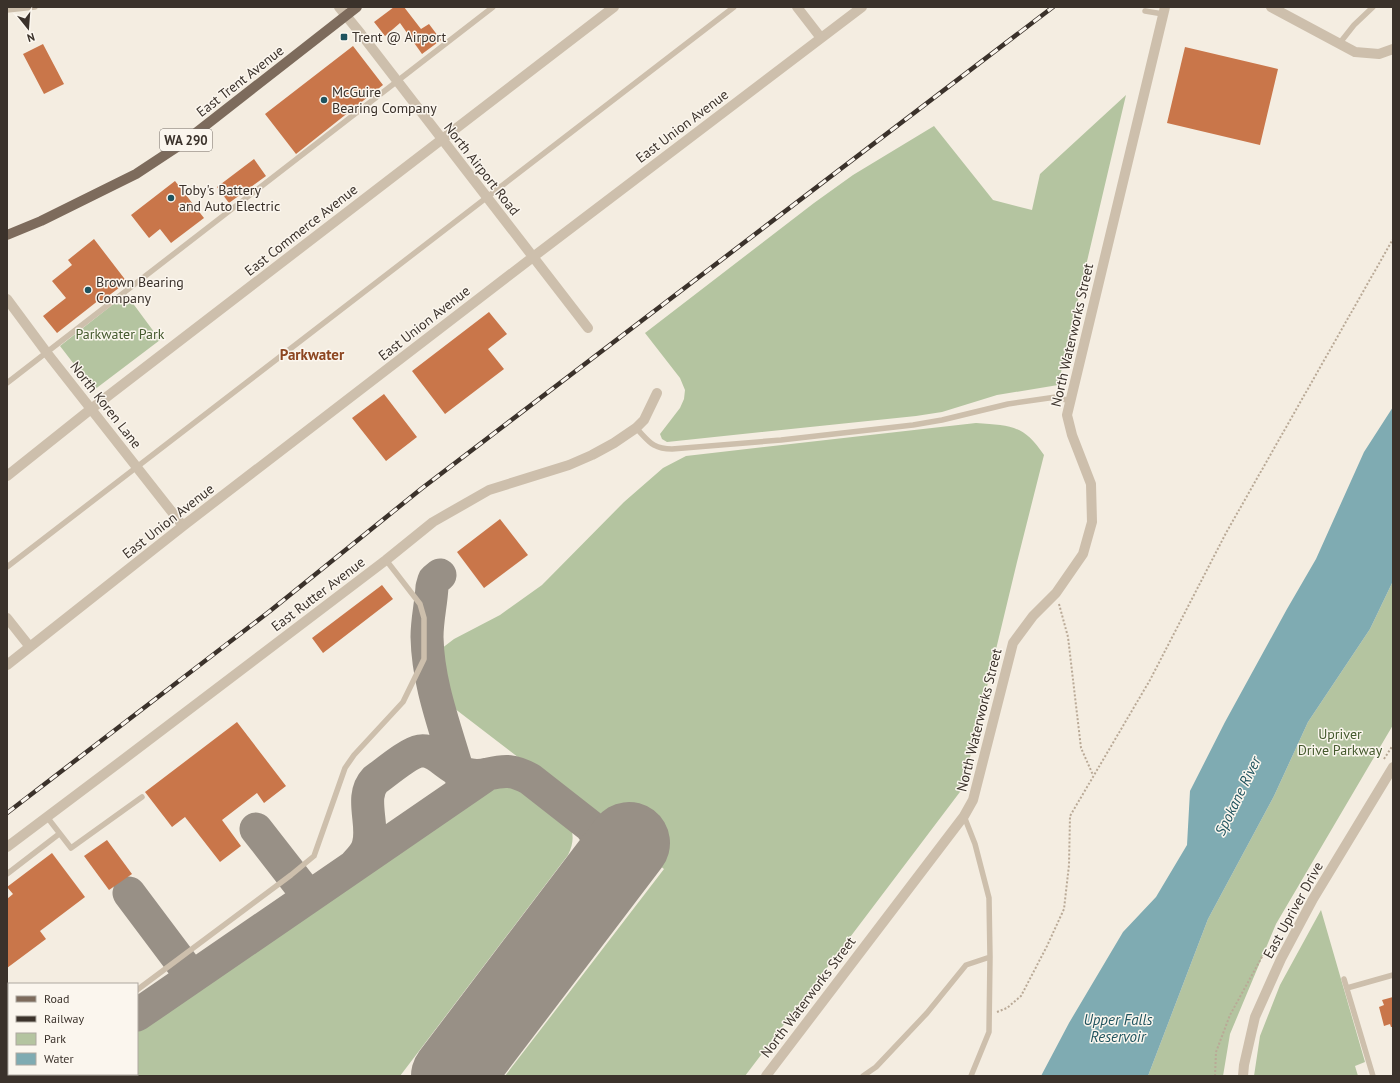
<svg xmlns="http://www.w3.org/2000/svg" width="1400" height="1083" font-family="'PT Sans',sans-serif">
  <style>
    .green { fill: #b4c4a0 }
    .water { fill: #7fabb2 }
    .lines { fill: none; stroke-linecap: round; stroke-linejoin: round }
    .taxiway { stroke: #989086; stroke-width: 33 }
    .runway { stroke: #989086; stroke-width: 82 }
    .building { fill: #c9764a }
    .path { stroke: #b9a996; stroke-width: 2; stroke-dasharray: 2 2; stroke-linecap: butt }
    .service { stroke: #cdbfac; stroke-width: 5.5 }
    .minor { stroke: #cdbfac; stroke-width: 10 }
    .tertiary { stroke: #cdbfac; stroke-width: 10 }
    .primary { stroke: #7d6b5c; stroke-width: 10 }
    .rail-casing { stroke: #3b322b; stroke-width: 4.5 }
    .rail { stroke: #fbf6ee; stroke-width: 3; stroke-dasharray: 9; stroke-linecap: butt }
    .poi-dot { fill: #1f535e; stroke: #fbf6ee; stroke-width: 1.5 }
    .labels { text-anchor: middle; stroke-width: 3; stroke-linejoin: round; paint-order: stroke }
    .shield { fill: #fbf6ee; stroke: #756d66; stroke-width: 1 }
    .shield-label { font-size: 13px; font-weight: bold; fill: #3b322b }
    .poi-label { font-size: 14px; fill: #3b322b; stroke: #fbf6ee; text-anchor: start }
    .street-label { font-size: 14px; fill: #3b322b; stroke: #fbf6ee }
    .park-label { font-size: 14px; fill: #455a2e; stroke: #fbf6ee }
    .neighbourhood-label { font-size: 15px; font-weight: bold; fill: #8d4621; stroke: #fbf6ee }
    .water-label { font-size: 15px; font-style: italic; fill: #1f535e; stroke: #fbf6ee }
  </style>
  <rect width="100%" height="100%" fill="#f4ede1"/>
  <path class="green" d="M 1126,95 L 1058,385 L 997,395 L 942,412 L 916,416 L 667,442 L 662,439 L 660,434 L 680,408 L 684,399 L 685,390 L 680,378 L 645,333 L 814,203 L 853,175 L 934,126 L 993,200 L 1032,210 L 1040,174 Z
    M 126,294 L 160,340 L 94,390 L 60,346 Z
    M 976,423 C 1011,426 1023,424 1044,455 L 1017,562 L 967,770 L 969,780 L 745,1076 L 505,1076 L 664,869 L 450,705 C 441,689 440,670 437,652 L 454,639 L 500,615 L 542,585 L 624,502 L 663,468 L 686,456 Z
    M 1393,581 L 1393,725 L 1276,924 L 1230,1034 L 1223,1076 L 1148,1076 L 1208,919 L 1274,796 L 1308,722 L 1370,629 Z
    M 507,778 L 515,780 L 569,822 C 574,834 574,843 568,855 L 400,1076 L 67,1076 L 70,1074 L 137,1074 L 137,1027 L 490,782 L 498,779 Z
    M 1321,910 L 1365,1062 L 1355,1066 L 1358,1076 L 1254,1076 L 1260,1036 L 1280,985 Z"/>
  <path class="water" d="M 1393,407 L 1393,581 L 1370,629 L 1308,722 L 1274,796 L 1208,919 L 1148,1076 L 1041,1076 L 1069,1023 L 1123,932 L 1156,897 L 1187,845 L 1190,791 L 1225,722 L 1287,609 L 1316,559 L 1364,452 Z"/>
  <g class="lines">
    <path class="taxiway" d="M 440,575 L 434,580 L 432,587 C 431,604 427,620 427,637 C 428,684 445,727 458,772
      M 256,829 L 309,897
      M 354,866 C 359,860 366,854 368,846 C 375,825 359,797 375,780 C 385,773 408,753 420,751 C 442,748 453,783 488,774
      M 129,893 L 192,977
      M 137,1015 L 488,774 C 506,770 513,770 530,779 L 590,826 C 603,841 605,860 601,879
      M 49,1076 L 52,1074"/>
    <path class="runway" d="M 452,1076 L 629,843"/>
  </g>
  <path class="building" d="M 394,7 L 404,7 L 421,29 L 429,24 L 441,40 L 422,54 L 400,23 L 385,36 L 374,22 Z
    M 43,44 L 64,84 L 44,94 L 23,54 Z
    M 353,46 L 383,85 L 296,154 L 265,114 Z
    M 1185,47 L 1278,69 L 1260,145 L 1167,123 Z
    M 254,159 L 266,176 L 229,203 L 217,187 Z
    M 175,181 L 204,218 L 171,243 L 160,229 L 149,238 L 131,215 Z
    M 94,239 L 127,282 L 100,302 L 99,300 L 57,333 L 43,316 L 66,298 L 52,281 L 72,265 L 68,260 Z
    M 489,312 L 507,334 L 488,349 L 504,369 L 445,414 L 412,371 Z
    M 384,394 L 417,437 L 386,461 L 352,418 Z
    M 500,519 L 528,555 L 484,588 L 457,552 Z
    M 382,585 L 393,599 L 323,653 L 312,638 Z
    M 237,722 L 286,786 L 264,803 L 257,793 L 222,820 L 241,846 L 220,862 L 185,817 L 172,827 L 145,792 Z
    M 107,840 L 132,874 L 109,890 L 84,856 Z
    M 52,853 L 85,897 L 40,931 L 46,939 L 7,968 L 7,899 L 13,894 L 7,887 Z
    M 1393,997 L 1393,1027 L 1391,1027 L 1390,1024 L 1384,1026 L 1379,1007 L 1384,1005 L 1382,1000 Z"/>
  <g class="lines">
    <path class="path" d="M 1059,604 L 1068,637 L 1081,748 L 1093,775
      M 1384,759 L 1393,745
      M 997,1012 L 1007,1008 L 1021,996 L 1047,946 L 1064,909 L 1069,865 L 1070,816 L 1150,680 L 1226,533 L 1393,239
      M 1215,1076 L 1216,1052 L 1230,1015 L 1263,955 L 1279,939"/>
    <path class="service" d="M 7,10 L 35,7
      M 1145,11 L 1163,14
      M 1339,44 L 1354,25 L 1373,7
      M 7,383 L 493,7
      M 636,428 C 649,441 652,449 672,449 L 781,440 L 913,425 L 942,420 L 1008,404 L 1056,397 L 1070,401
      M 7,567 L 734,7
      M 964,816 L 975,844 L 989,898 L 990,957 L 989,1032 L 971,1076
      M 47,817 L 71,848 L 142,797
      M 7,874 L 59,834
      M 1344,979 L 1373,1076
      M 1347,988 L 1393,975
      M 137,990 L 291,875 L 314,856 L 345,768 L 354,755 L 403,702 L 424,659 L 424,618 L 420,604 L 386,560
      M 8,1076 L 11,1074
      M 863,1076 L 876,1067 L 927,1013 L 966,965 L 990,957"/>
    <path class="minor" d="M 339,7 L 361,34 L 588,328
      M 797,7 L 821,38
      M 1271,7 L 1355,52 L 1379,54 L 1393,49
      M 7,299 L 47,353 L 183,526
      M 7,476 L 91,409 L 614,7
      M 7,618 L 30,647
      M 7,665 L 183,526 L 533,257 L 862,7
      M 7,847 L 120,762 L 386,560 L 433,522 L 489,490 L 569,465 L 592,455 L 614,443 L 636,428 L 644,420 L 657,393
      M 766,1076 L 964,816 L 973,800 L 1013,643 L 1033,616 L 1056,593 L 1083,554 L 1092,522 L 1091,484 L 1072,435 L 1067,415 L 1165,7"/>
    <path class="tertiary" d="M 1243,1076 L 1244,1065 L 1255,1017 L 1281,959 L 1313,899 L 1393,767"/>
    <path class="primary" d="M 7,235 L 41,221 L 136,174 L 183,143 L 357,7"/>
    <defs>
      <path id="rail" d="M 7,813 L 270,611 L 421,489 L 1053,7"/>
    </defs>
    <use href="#rail" class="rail-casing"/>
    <use href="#rail" class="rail"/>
  </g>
  <g class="poi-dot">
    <rect x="340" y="33" width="8" height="8" rx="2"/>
    <circle cx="324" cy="100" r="4"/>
    <circle cx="171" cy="198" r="4"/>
    <circle cx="88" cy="290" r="4"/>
  </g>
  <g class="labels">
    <rect class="shield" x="160" y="129" width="52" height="22" rx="3"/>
    <g class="shield-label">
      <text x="186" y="145">WA 290</text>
    </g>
    <g class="poi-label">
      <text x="352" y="42">Trent @ Airport</text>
      <text x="332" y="97">McGuire<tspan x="332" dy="16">Bearing Company</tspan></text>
      <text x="179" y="195">Toby's Battery<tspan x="179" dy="16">and Auto Electric</tspan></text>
      <text x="96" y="287">Brown Bearing<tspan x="96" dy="16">Company</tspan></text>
    </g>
    <g class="street-label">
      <text transform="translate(240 81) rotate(-38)" y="5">East Trent Avenue</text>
      <text transform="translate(682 126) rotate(-37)" y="5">East Union Avenue</text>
      <text transform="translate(482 169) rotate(52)" y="5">North Airport Road</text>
      <text transform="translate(301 230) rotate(-38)" y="5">East Commerce Avenue</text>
      <text transform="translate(424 323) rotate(-38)" y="5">East Union Avenue</text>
      <text transform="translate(1072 335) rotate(-77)" y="5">North Waterworks Street</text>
      <text transform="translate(106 405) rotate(52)" y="5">North Koren Lane</text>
      <text transform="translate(168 521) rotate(-38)" y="5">East Union Avenue</text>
      <text transform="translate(318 594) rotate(-37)" y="5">East Rutter Avenue</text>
      <text transform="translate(979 720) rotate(-76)" y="5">North Waterworks Street</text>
      <text transform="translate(1293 910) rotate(-61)" y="5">East Upriver Drive</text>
      <text transform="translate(808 997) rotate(-53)" y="5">North Waterworks Street</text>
    </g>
    <g class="park-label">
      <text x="120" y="339">Parkwater Park</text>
      <text x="1340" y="739">Upriver<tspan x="1340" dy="16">Drive Parkway</tspan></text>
    </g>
    <g class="neighbourhood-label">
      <text x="312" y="360">Parkwater</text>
    </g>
    <g class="water-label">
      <text transform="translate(1238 796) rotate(-64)" y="5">Spokane River</text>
      <text x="1118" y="1025">Upper Falls<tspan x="1118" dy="17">Reservoir</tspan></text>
    </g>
  </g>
  <rect width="1400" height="1083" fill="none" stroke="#3b322b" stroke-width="16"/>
  <rect x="8" y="983" width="130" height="92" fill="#fbf6ee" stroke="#aea8a0"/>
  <rect x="16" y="996" width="20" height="6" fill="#7d6b5c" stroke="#aea8a0"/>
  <text x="44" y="1003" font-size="12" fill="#3b322b">Road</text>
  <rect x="16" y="1016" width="20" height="6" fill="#3b322b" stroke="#aea8a0"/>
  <text x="44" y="1023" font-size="12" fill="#3b322b">Railway</text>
  <rect x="16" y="1033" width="20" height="12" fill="#b4c4a0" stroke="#aea8a0"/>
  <text x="44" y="1043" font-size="12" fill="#3b322b">Park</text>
  <rect x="16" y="1053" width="20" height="12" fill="#7fabb2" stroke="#aea8a0"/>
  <text x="44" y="1063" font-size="12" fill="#3b322b">Water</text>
  <g transform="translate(28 28) rotate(163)" stroke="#fbf6ee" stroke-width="3" paint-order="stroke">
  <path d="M0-3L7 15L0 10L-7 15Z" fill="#3b322b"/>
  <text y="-6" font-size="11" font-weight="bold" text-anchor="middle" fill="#3b322b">N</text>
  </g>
</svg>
